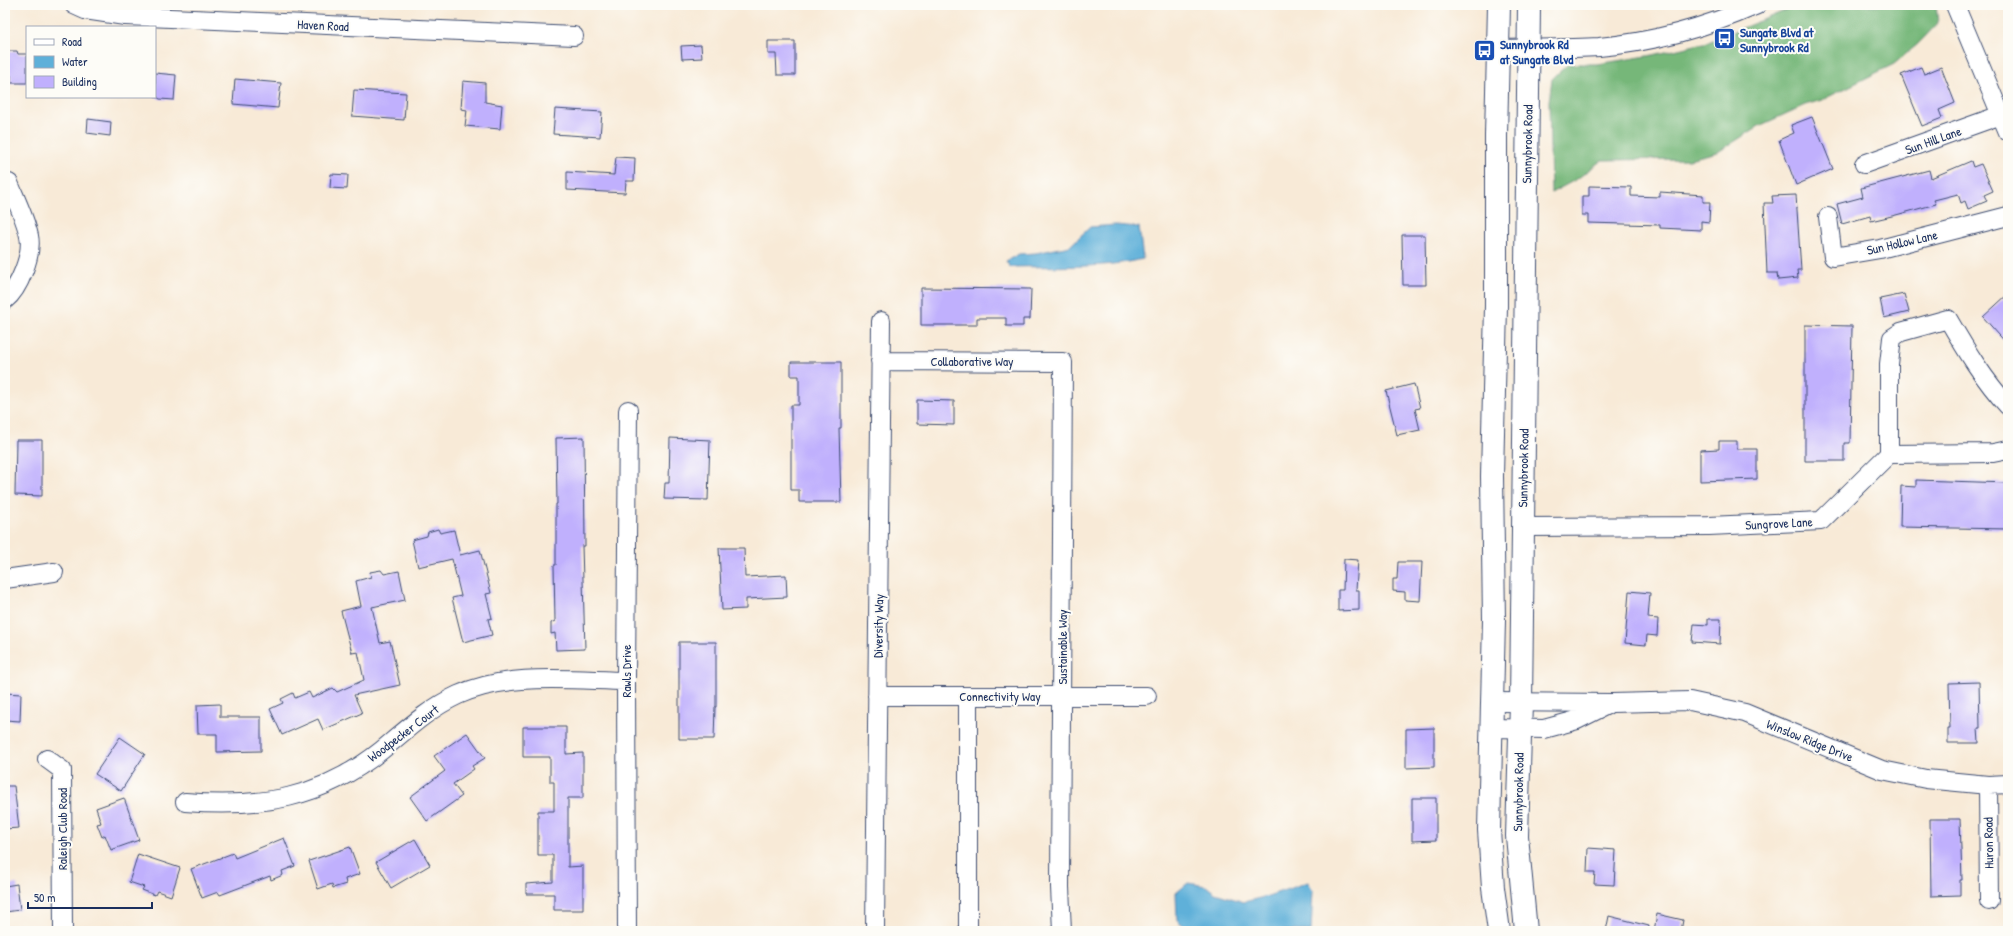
<svg xmlns="http://www.w3.org/2000/svg" width="2013" height="936" font-family="'Patrick Hand',sans-serif">
  <style>
    .forest { fill: #76b779; stroke: #48736c }
    .water { fill: #5eb0d9; stroke: #3c709c }
    .building { fill: #c0b0fd }
    .lines { fill: none; stroke-linecap: round; stroke-linejoin: round }
    .minor-casing { stroke: #3c4b70; stroke-width: 20 }
    .major-casing { stroke: #3c4b70; stroke-width: 24 }
    .minor { stroke: #fff; stroke-width: 18 }
    .major { stroke: #fff; stroke-width: 22 }
    .labels { text-anchor: middle; stroke-width: 4; stroke-linejoin: round; paint-order: stroke }
    .street-label { font-size: 13px; fill: #1b2f5e; stroke: #fdfcf7 }
    .transit-label { font-size: 13px; font-weight: bold; fill: #164399; stroke: #fdfcf7; text-anchor: start }
  </style>
  <rect width="100%" height="100%" fill="#fdfcf7"/>
  <filter id="ink" filterUnits="userSpaceOnUse"><feTurbulence type="fractalNoise" baseFrequency=".025" numOctaves="2"/><feDisplacementMap in="SourceGraphic" scale="8" xChannelSelector="R" yChannelSelector="G"/><feConvolveMatrix kernelMatrix="1 2 1 2 8 2 1 2 1" color-interpolation-filters="sRGB"/></filter>
  <filter id="wash" filterUnits="userSpaceOnUse"><feTurbulence type="fractalNoise" baseFrequency=".012" numOctaves="4" result="noise"/><feDisplacementMap in="SourceGraphic" scale="16" xChannelSelector="R" yChannelSelector="G"/><feGaussianBlur stdDeviation="0.9" result="paint"/><feColorMatrix in="noise" values="0 0 0 0 0 0 0 0 0 0 0 0 0 0 0 0 0 1.4 0 .05"/><feComposite in="paint" operator="in"/></filter>
  <g filter="url(#wash)">
    <rect width="100%" height="100%" fill="#f8ead7"/>
    <path class="forest" d="M 1795,5 L 1936,5 L 1938,23 L 1918,44 L 1894,64 L 1822,100 L 1805,105 L 1759,126 L 1718,152 L 1689,159 L 1602,160 L 1577,179 L 1551,193 L 1549,101 L 1552,79 L 1568,64 L 1598,64 L 1653,55 L 1708,42 L 1782,12 Z"/>
    <path class="water" d="M 1115,225 L 1139,227 L 1143,259 C 1100,269 1053,266 1010,267 L 1006,261 L 1019,254 L 1036,253 L 1070,246 L 1090,227 Z
      M 1308,882 L 1313,890 L 1311,931 L 1188,929 L 1177,920 L 1176,893 L 1188,883 L 1206,886 L 1215,893 L 1244,902 L 1268,896 Z"/>
    <g id="blocks">
      <path class="building" d="M 768,41 L 795,41 L 795,75 L 777,75 L 776,54 L 768,54 Z
        M 701,45 L 702,58 L 682,59 L 681,46 Z
        M 5,51 L 17,51 L 18,54 L 27,54 L 27,83 L 11,83 L 11,75 L 5,75 Z
        M 1921,67 L 1924,74 L 1941,67 L 1955,103 L 1939,110 L 1942,118 L 1922,126 L 1901,75 Z
        M 155,73 L 176,75 L 174,100 L 160,99 L 155,96 Z
        M 235,79 L 281,83 L 278,108 L 233,104 Z
        M 463,81 L 485,83 L 485,102 L 502,105 L 500,129 L 465,126 L 467,110 L 461,109 Z
        M 354,90 L 406,93 L 404,120 L 352,116 Z
        M 555,109 L 602,112 L 600,137 L 553,134 Z
        M 1812,117 L 1833,169 L 1796,185 L 1779,140 L 1794,133 L 1791,125 Z
        M 88,119 L 111,122 L 110,136 L 87,133 Z
        M 616,157 L 635,158 L 634,181 L 626,181 L 625,193 L 567,190 L 567,172 L 614,175 Z
        M 1971,161 L 1973,167 L 1981,164 L 1993,191 L 1984,195 L 1987,201 L 1968,209 L 1965,201 L 1961,203 L 1958,194 L 1934,200 L 1936,204 L 1896,215 L 1871,221 L 1870,216 L 1842,224 L 1837,204 L 1863,197 L 1861,188 L 1929,170 L 1931,178 Z
        M 331,174 L 348,175 L 347,189 L 330,188 Z
        M 1589,186 L 1631,187 L 1631,196 L 1660,197 L 1660,192 L 1703,195 L 1703,202 L 1710,202 L 1709,222 L 1701,221 L 1701,230 L 1660,228 L 1660,225 L 1588,223 L 1588,215 L 1582,215 L 1582,196 L 1589,196 Z
        M 1796,195 L 1801,270 L 1797,270 L 1798,278 L 1778,280 L 1777,273 L 1767,273 L 1764,203 L 1773,203 L 1772,196 Z
        M 1402,235 L 1425,235 L 1426,285 L 1403,285 Z
        M 921,288 L 1031,289 L 1030,319 L 1023,319 L 1023,326 L 1006,326 L 1006,318 L 977,318 L 977,325 L 921,325 Z
        M 1904,294 L 1909,312 L 1884,318 L 1880,299 Z
        M 2008,294 L 2008,345 L 1983,317 Z
        M 1805,325 L 1852,326 L 1850,443 L 1844,443 L 1844,461 L 1805,461 Z
        M 791,362 L 841,362 L 841,428 L 839,428 L 841,502 L 799,502 L 799,490 L 791,490 L 791,405 L 799,405 L 799,376 L 791,376 Z
        M 1414,384 L 1420,408 L 1415,409 L 1420,430 L 1397,435 L 1386,391 Z
        M 917,400 L 954,401 L 954,425 L 917,424 Z
        M 584,437 L 585,546 L 582,546 L 585,649 L 556,650 L 555,633 L 551,634 L 551,623 L 555,621 L 554,565 L 556,565 L 556,504 L 557,504 L 556,438 Z
        M 670,438 L 710,440 L 708,500 L 664,499 L 665,483 L 669,483 Z
        M 16,440 L 42,440 L 42,496 L 15,495 Z
        M 1719,441 L 1737,441 L 1737,449 L 1757,449 L 1757,479 L 1700,481 L 1700,450 L 1719,449 Z
        M 1916,480 L 2008,483 L 2008,529 L 1900,527 L 1901,486 L 1916,487 Z
        M 438,529 L 440,533 L 454,530 L 460,555 L 480,550 L 491,593 L 486,594 L 492,618 L 488,619 L 492,635 L 463,642 L 452,598 L 461,596 L 452,559 L 418,567 L 412,540 L 427,536 L 428,532 Z
        M 719,548 L 744,548 L 745,577 L 786,575 L 787,597 L 746,599 L 746,609 L 722,610 Z
        M 1344,559 L 1358,560 L 1356,590 L 1359,590 L 1359,610 L 1338,611 L 1338,590 L 1343,590 Z
        M 1398,562 L 1422,562 L 1420,601 L 1405,600 L 1405,592 L 1393,591 L 1393,579 L 1397,579 Z
        M 381,570 L 384,574 L 399,571 L 405,600 L 372,607 L 380,643 L 390,641 L 400,685 L 354,695 L 362,713 L 323,730 L 318,719 L 282,735 L 270,709 L 283,703 L 281,699 L 293,693 L 295,698 L 309,692 L 312,698 L 333,688 L 337,692 L 364,680 L 358,652 L 352,653 L 341,611 L 361,606 L 356,581 L 371,577 L 370,572 Z
        M 1629,591 L 1650,593 L 1648,618 L 1658,619 L 1657,636 L 1647,635 L 1646,645 L 1625,643 Z
        M 1708,619 L 1721,619 L 1720,644 L 1692,642 L 1694,624 L 1708,625 Z
        M 679,642 L 716,642 L 716,707 L 715,707 L 714,739 L 679,739 Z
        M 1979,682 L 1980,728 L 1978,728 L 1979,743 L 1948,743 L 1948,728 L 1950,728 L 1949,683 Z
        M 5,693 L 21,694 L 20,721 L 5,720 Z
        M 220,704 L 220,717 L 261,717 L 261,751 L 217,752 L 217,734 L 198,734 L 197,705 Z
        M 523,727 L 566,727 L 566,754 L 583,753 L 583,798 L 568,798 L 568,867 L 583,866 L 583,910 L 554,910 L 554,894 L 526,894 L 526,884 L 553,882 L 553,855 L 538,855 L 538,811 L 554,811 L 554,782 L 550,782 L 550,757 L 523,757 Z
        M 1434,728 L 1434,767 L 1406,768 L 1406,729 Z
        M 467,733 L 485,758 L 472,766 L 474,769 L 453,784 L 462,796 L 427,821 L 410,797 L 445,771 L 434,756 Z
        M 120,737 L 145,754 L 121,791 L 95,774 Z
        M 5,786 L 14,786 L 19,828 L 5,829 Z
        M 124,798 L 139,840 L 111,850 L 105,835 L 102,837 L 97,824 L 101,823 L 96,808 Z
        M 1412,798 L 1436,798 L 1436,840 L 1412,841 Z
        M 1930,819 L 1960,819 L 1962,880 L 1960,880 L 1960,895 L 1931,896 Z
        M 284,838 L 295,866 L 282,871 L 283,875 L 271,880 L 270,876 L 220,895 L 218,892 L 202,898 L 191,869 L 233,853 L 235,858 Z
        M 415,839 L 430,865 L 391,888 L 376,862 Z
        M 350,847 L 360,874 L 345,879 L 346,884 L 333,888 L 332,884 L 318,889 L 309,861 Z
        M 1588,848 L 1616,850 L 1614,885 L 1594,884 L 1595,872 L 1587,872 Z
        M 138,854 L 180,868 L 171,896 L 157,891 L 155,895 L 142,890 L 144,887 L 129,882 Z
        M 17,884 L 20,910 L 5,912 L 5,886 Z
        M 1657,914 L 1683,920 L 1681,931 L 1654,931 Z
        M 1609,916 L 1649,926 L 1648,931 L 1606,931 Z"/>
    </g>
  </g>
  <g filter="url(#ink)">
    <use href="#blocks" fill-opacity="0" stroke="#3c4b70" stroke-width="1"/>
    <g class="lines">
      <defs>
        <path id="minor" d="M 74,5 L 85,10 L 125,16 L 574,36
          M 1955,5 L 2008,132
          M 1498,49 C 1532,48 1566,49 1599,47 C 1654,42 1707,27 1757,5
          M 1864,164 L 2001,115
          M 1828,217 L 1833,257 L 1880,249 L 2008,216
          M 5,300 C 19,289 33,254 29,236 C 25,218 16,200 9,183
          M 880,361 L 1063,362 L 1060,887 L 1062,931
          M 1889,454 L 1889,364 L 1892,338 L 1901,332 L 1948,319 C 1966,350 1984,380 2008,406
          M 1522,527 L 1709,526 L 1821,521 L 1889,454 L 1993,453 L 2008,450
          M 5,579 L 54,572
          M 877,696 L 1147,696
          M 1491,702 L 1612,703 L 1690,701 L 1745,713 L 1882,770 L 1926,779 L 1988,785 L 2008,784
          M 1491,728 L 1544,729 L 1577,720 L 1607,705
          M 47,759 L 62,770 L 63,931
          M 1988,785 L 1989,901
          M 185,802 C 261,808 321,799 382,750 C 406,730 428,709 458,695 C 509,672 571,680 626,681
          M 627,931 L 626,681 L 628,410
          M 875,931 L 881,321
          M 968,931 L 968,696"/>
        <path id="major" d="M 1499,931 L 1493,888 L 1489,830 L 1494,620 L 1492,476 L 1496,306 L 1496,136 L 1499,5
          M 1526,931 L 1517,836 L 1521,703 L 1529,5"/>
      </defs>
      <use href="#minor" class="minor-casing"/>
      <use href="#major" class="major-casing"/>
      <use href="#minor" class="minor"/>
      <use href="#major" class="major"/>
    </g>
  </g>
  <defs>
    <symbol id="bus-square" viewBox="-11 -11 22 22"><rect x="-9" y="-9" width="18" height="18" rx="4" fill="#1a4fb4" stroke="#fdfcf7"/><path d="M-5-6H5V4H4V6H2V4H-2V6H-4V4H-5ZM-3.5-4V0h7V-4ZM-3.5 1.2v1.5H-2V1.2ZM2 1.2v1.5H3.5V1.2Z" fill="#fff"/></symbol>
  </defs>
  <g fill-rule="evenodd">
    <use href="#bus-square" x="1712" y="26" width="25" height="25"/>
    <use href="#bus-square" x="1472" y="38" width="25" height="25"/>
  </g>
  <g class="labels">
    <g class="street-label">
      <text transform="translate(323 25) rotate(3)" y="5">Haven Road</text>
      <text transform="translate(1933 140) rotate(-20)" y="5">Sun Hill Lane</text>
      <text transform="translate(1527 144) rotate(-89)" y="5">Sunnybrook Road</text>
      <text transform="translate(1902 242) rotate(-13)" y="5">Sun Hollow Lane</text>
      <text x="972" y="366">Collaborative Way</text>
      <text transform="translate(1523 468) rotate(-89)" y="5">Sunnybrook Road</text>
      <text transform="translate(1779 523) rotate(-3)" y="5">Sungrove Lane</text>
      <text transform="translate(878 626) rotate(-89)" y="5">Diversity Way</text>
      <text transform="translate(1062 647) rotate(-90)" y="5">Sustainable Way</text>
      <text transform="translate(626 671) rotate(-90)" y="5">Rawls Drive</text>
      <text x="1000" y="701">Connectivity Way</text>
      <text transform="translate(403 733) rotate(-37)" y="5">Woodpecker Court</text>
      <text transform="translate(1810 740) rotate(22)" y="5">Winslow Ridge Drive</text>
      <text transform="translate(1518 792) rotate(-89)" y="5">Sunnybrook Road</text>
      <text transform="translate(62 829) rotate(-90)" y="5">Raleigh Club Road</text>
      <text transform="translate(1988 843) rotate(-91)" y="5">Huron Road</text>
    </g>
    <g class="transit-label">
      <text x="1740" y="37">Sungate Blvd at<tspan x="1740" dy="15">Sunnybrook Rd</tspan></text>
      <text x="1500" y="49">Sunnybrook Rd<tspan x="1500" dy="15">at Sungate Blvd</tspan></text>
    </g>
  </g>
  <rect width="2013" height="936" fill="none" stroke="#fdfcf7" stroke-width="20"/>
  <rect x="26" y="26" width="130" height="72" fill="#fdfcf7" stroke="#a3aaba"/>
  <rect x="34" y="39" width="20" height="6" fill="#ffffff" stroke="#a3aaba"/>
  <text x="62" y="46" font-size="12" fill="#1b2f5e">Road</text>
  <rect x="34" y="56" width="20" height="12" fill="#5eb0d9" stroke="#a3aaba"/>
  <text x="62" y="66" font-size="12" fill="#1b2f5e">Water</text>
  <rect x="34" y="76" width="20" height="12" fill="#c0b0fd" stroke="#a3aaba"/>
  <text x="62" y="86" font-size="12" fill="#1b2f5e">Building</text>
  <path d="M28 902v6h124v-6" fill="none" stroke="#1b2f5e" stroke-width="2"/>
  <text x="34" y="902" font-size="12" fill="#1b2f5e" stroke="#fdfcf7" stroke-width="3" paint-order="stroke">50 m</text>
</svg>
